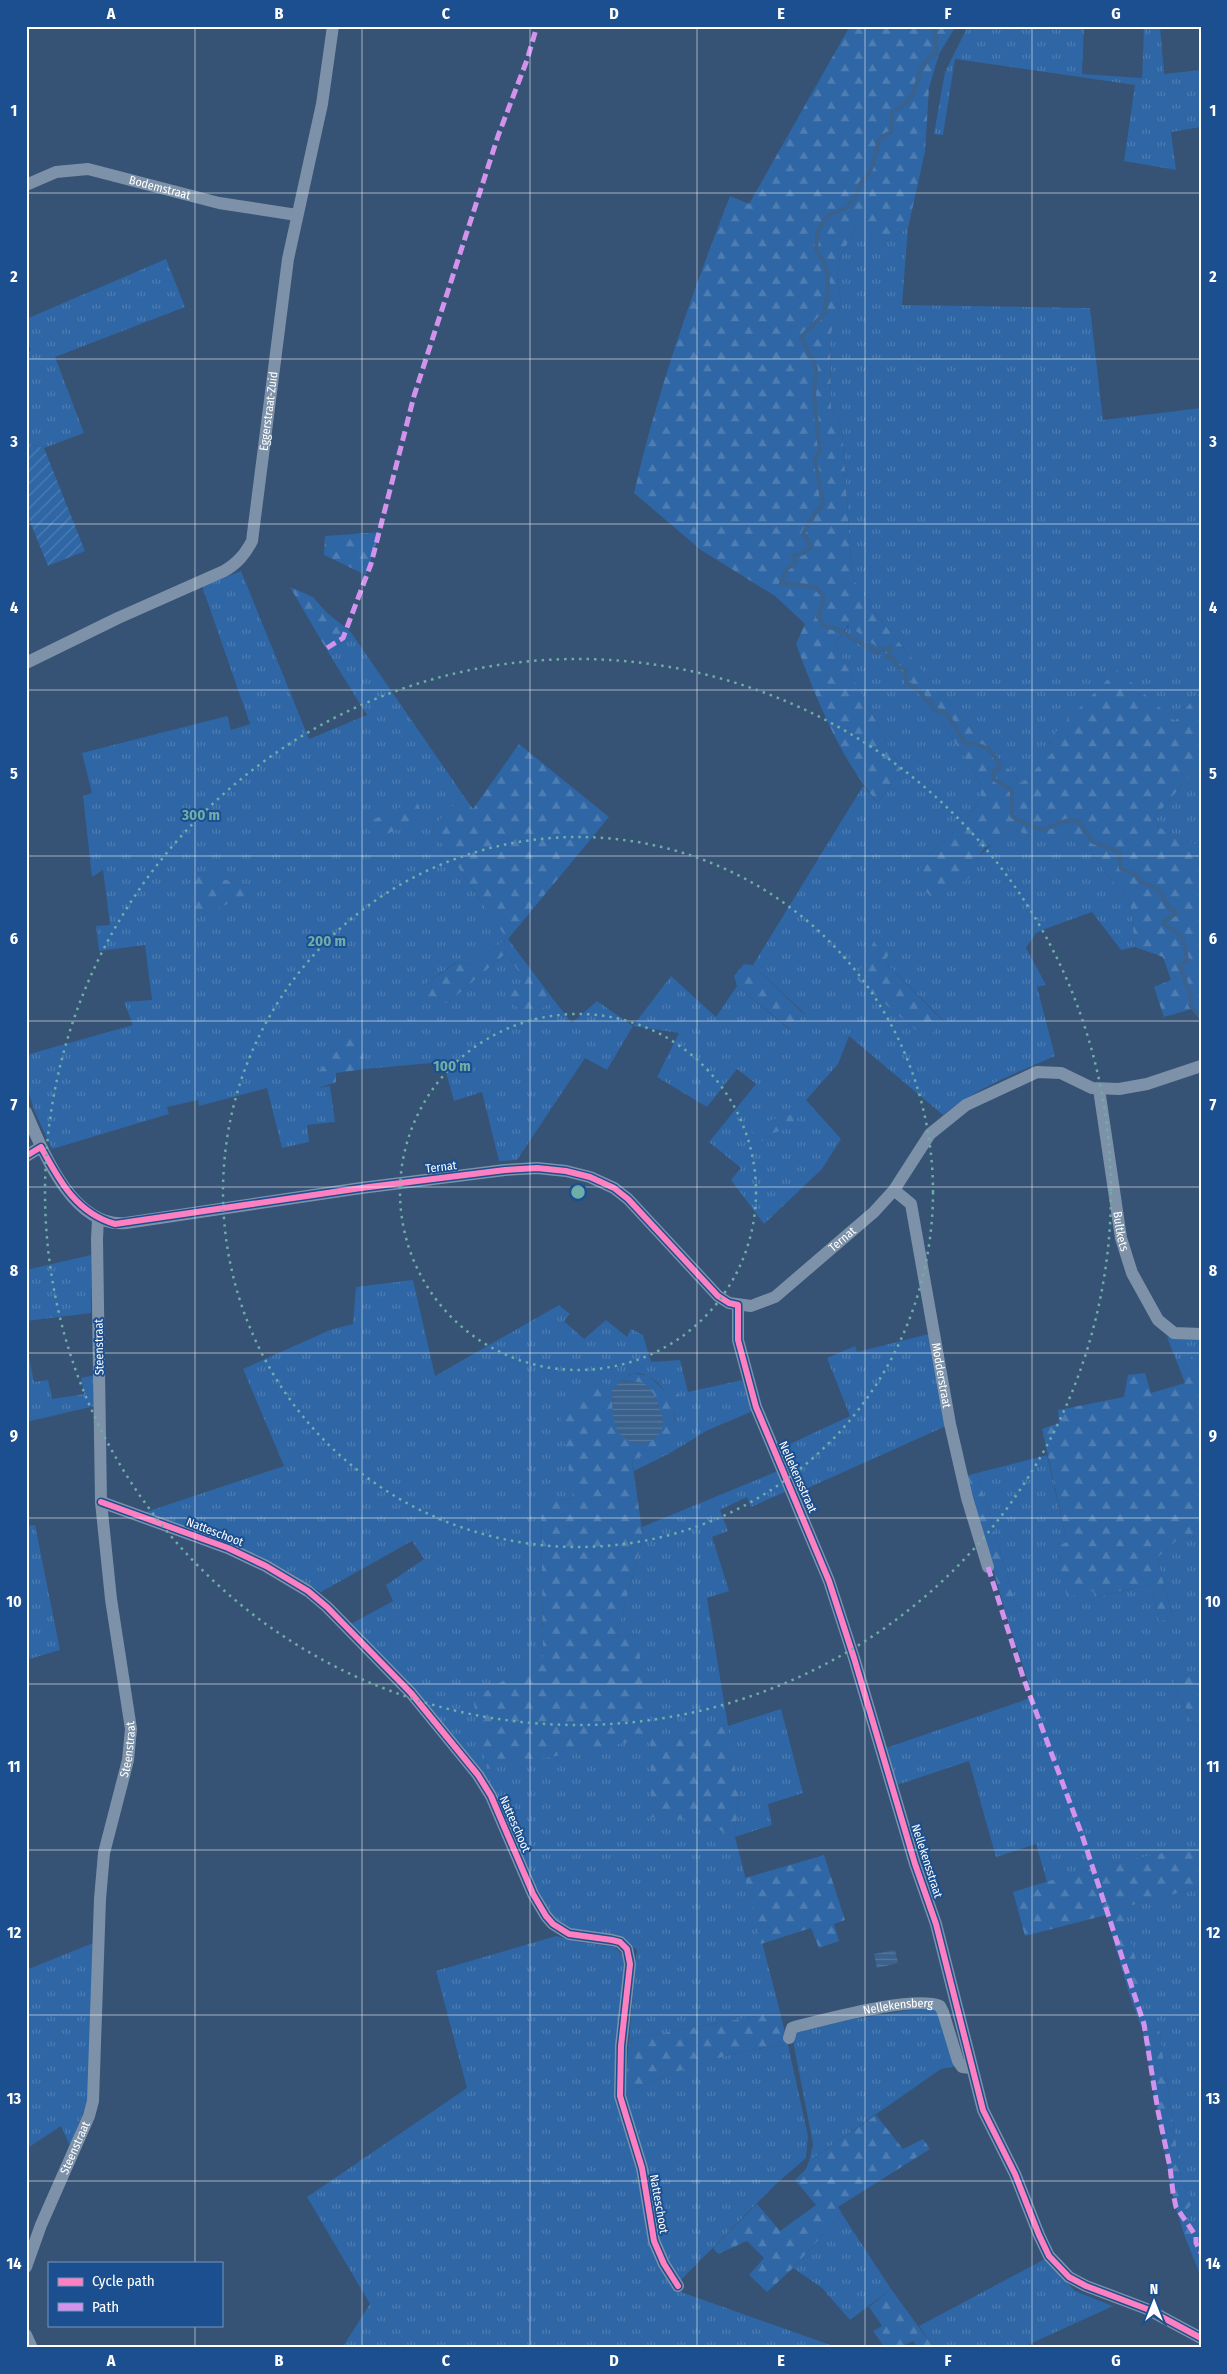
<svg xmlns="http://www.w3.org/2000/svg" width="1227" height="2374" font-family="'Fira Sans Condensed',sans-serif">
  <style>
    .grass { fill: url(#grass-tufts); fill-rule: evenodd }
    .forest { fill: url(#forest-firs) }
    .garden { fill: url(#garden-furrows) }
    .water { fill: url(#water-rules) }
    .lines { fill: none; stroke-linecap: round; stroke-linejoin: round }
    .stream { stroke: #3b618d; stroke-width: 4 }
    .street { stroke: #7d92a8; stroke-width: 12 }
    .quiet { stroke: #d193ec; stroke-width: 5; stroke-dasharray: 10 5; stroke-linecap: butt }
    .cycleway-casing { stroke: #1b4f8f; stroke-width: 9 }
    .cycleway { stroke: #ff80c0; stroke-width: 6 }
    .grid { fill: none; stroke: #fff; stroke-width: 1; stroke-opacity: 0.55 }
    .ring { fill: none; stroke: #6fada8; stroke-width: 2.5; stroke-dasharray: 2.5 5 }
    .labels { text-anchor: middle; stroke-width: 4; stroke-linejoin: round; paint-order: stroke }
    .street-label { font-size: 12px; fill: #fff; stroke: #1b4f8f }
    .centre { fill: #6fada8; stroke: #1b4f8f; stroke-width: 2.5 }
    .ring-label { font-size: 15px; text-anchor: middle; font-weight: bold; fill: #6fada8; stroke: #1b4f8f; stroke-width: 4; stroke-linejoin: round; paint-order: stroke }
    .neatline { fill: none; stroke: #fff; stroke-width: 2 }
    .grid-label { font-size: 16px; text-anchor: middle; font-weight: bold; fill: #fff }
  </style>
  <defs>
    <pattern id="grass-tufts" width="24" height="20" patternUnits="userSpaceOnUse" patternTransform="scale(1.25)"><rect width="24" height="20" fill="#2f66a5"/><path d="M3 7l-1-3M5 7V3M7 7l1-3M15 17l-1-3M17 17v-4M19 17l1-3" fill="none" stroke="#4e7db2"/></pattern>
    <pattern id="forest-firs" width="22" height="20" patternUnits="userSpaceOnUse" patternTransform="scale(1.25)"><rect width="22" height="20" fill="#2f66a5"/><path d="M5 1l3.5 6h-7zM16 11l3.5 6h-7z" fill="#4e7db2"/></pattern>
    <pattern id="garden-furrows" width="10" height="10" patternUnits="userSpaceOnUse" patternTransform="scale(1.25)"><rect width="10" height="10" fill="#2f66a5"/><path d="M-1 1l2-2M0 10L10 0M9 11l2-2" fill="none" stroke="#4e7db2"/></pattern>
    <pattern id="water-rules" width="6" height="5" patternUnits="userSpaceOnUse" patternTransform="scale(1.25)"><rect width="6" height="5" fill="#3b618d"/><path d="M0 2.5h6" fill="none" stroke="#58799e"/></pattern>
  </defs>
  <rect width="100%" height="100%" fill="#365274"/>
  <path class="grass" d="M 968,26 L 1084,26 L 1082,74 L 1142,78 L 1144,26 L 1160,26 L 1164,74 L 1201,70 L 1201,127 L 1171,132 L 1176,170 L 1124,161 L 1135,85 L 955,59 L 943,135 L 934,134 L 945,72 Z
    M 857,226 L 887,241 L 908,228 L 902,305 L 1090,308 L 1103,420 L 1201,408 L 1201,690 L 1175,721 L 1048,741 L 1057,749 L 1022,783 L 950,705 L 876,614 L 852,577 L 842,427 L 831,408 L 830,335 L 841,302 L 837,277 L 840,257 Z
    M 166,259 L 185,307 L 55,357 L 84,433 L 44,448 L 26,443 L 26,353 L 31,350 L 26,340 L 26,319 Z
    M 241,571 L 309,739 L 367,715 L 331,657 L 350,631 L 463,795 L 432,829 L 507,939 L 469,965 L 455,963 L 423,986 L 449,1002 L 506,953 L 525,981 L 528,1020 L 553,999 L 572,1023 L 597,1001 L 633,1026 L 671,976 L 716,1017 L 737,986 L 790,1030 L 804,1013 L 753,965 L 863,786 L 878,803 L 901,769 L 835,644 L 849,625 L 889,656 L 939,717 L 981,784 L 981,799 L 962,824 L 926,858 L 976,860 C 986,848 997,842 1004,828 L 1013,829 L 1037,839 L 1065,839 L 1088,846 L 1107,875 L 1130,900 L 1135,947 L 1121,950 L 1092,912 L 1042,930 L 1035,934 L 1026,948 L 1046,985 L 1037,987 L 1055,1056 C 1016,1073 976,1088 943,1115 L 849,1036 L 838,1064 L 806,1100 L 841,1139 L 822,1169 L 764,1224 L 731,1180 L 741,1168 L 709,1142 L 756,1084 L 737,1069 L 707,1107 L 657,1077 L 679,1033 L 633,1026 L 607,1070 L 585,1058 L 517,1160 L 499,1161 L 482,1092 L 454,1101 L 443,1062 L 365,1069 L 362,1037 L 319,1088 L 330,1086 L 335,1122 L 307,1125 L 309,1142 L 282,1148 L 267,1088 L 199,1106 L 198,1100 L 167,1107 L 169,1114 L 52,1149 L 34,1110 L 26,1082 L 26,1055 L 133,1025 L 124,1002 L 152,1000 L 145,945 L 99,951 L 96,926 L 110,925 L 103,870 L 92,877 L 83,796 L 92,793 L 82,753 L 227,716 L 231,730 L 250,724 L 202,586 ZM 192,871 L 260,889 L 196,918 ZM 891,950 L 885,962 L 944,1021 L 926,1039 L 856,979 Z
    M 1201,763 L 1201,847 L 1158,827 L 1154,818 Z
    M 91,1255 L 91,1313 L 26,1321 L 26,1270 Z
    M 413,1280 L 435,1376 L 559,1305 L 570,1314 L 564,1321 L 584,1339 L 606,1320 L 627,1337 L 631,1329 L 643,1335 L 651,1362 L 680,1360 L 688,1392 L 742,1380 L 753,1411 L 708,1430 L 670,1453 L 634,1471 L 632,1460 L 674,1430 C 674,1424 675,1416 674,1410 C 671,1394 652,1371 634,1373 C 625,1375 618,1384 612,1390 L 596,1378 L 573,1498 L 541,1504 L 543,1657 L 485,1757 L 487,1769 L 637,1634 L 616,1637 L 643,1537 L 642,1527 L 778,1471 L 787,1491 L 751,1507 L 747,1497 L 720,1510 L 728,1531 L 712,1537 L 729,1591 L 707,1598 L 728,1726 L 781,1709 L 803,1793 L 768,1804 L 772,1825 L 735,1837 L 780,2012 L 629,2039 L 637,1950 L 627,1943 L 573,1933 L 550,1917 L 490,1788 L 351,1624 L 393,1601 L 386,1585 L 424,1559 L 412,1541 L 321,1592 L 266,1560 L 143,1513 L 284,1466 L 243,1369 L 330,1330 L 353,1324 L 356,1287 ZM 739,1792 L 735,1837 L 697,1820 Z
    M 929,1334 L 946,1426 L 799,1492 L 779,1449 L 850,1416 L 827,1358 L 855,1346 L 857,1352 Z
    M 1167,1337 L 1201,1338 L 1201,1351 L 1188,1369 L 1180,1370 Z
    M 26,1342 L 34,1382 L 48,1380 L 52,1399 L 84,1394 L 81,1378 L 95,1375 L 95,1406 L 26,1422 Z
    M 1047,1455 L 1067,1542 L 1096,1597 L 1151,1584 L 1159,1621 L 1173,1618 L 1157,1558 L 1177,1540 L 1201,1535 L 1201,1668 L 1173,1681 L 1201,1740 L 1201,1846 L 1095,1867 L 1047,1882 L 1036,1844 L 996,1857 L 969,1761 L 897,1785 L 886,1748 L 1033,1697 L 1006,1614 L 1018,1611 L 977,1473 Z
    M 35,1525 L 60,1650 L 26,1660 L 26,1526 Z
    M 1201,1887 L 1201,2256 L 1184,2213 L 1191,2205 L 1192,2200 L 1182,2184 L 1159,2029 L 1143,2032 L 1130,1996 L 1145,1991 L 1120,1908 Z
    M 556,1936 L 579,1942 L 615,1947 L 625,1957 L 616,2080 L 671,2286 L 681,2292 L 839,2348 L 342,2348 L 370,2304 L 307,2197 L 467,2088 L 436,1971 Z
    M 93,1943 L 88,2100 L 70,2146 L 61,2126 L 26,2149 L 26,1970 Z
    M 928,2007 L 939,2012 L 956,2066 L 941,2069 L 809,2161 L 813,2145 L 812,2139 L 793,2041 L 800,2028 Z
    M 788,2045 L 808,2136 L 806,2158 L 775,2185 L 680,2281 L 658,2243 L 625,2092 C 677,2071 732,2049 788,2045 Z
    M 842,2214 L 891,2289 L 850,2320 L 822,2288 L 793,2268 Z
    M 1045,2259 L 1075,2291 L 1113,2306 L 1021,2348 L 934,2348 L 919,2326 Z"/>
  <path class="forest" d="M 850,26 L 956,26 L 939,54 L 929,88 L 925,152 L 908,228 L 887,241 L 857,226 L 840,257 L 837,277 L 841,302 L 830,336 L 831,408 L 842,427 L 852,577 L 876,614 L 950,705 L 1022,783 L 1056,749 L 1048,740 L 1117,670 L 1175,721 L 1201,690 L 1201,763 L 1154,818 L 1158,827 L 1201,847 L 1201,1020 L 1192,1009 L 1164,1017 L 1154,987 L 1171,980 L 1163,957 L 1135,947 L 1130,900 L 1107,875 L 1088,846 L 1065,839 L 1037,839 L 1013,829 L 1004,828 L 997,841 L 985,848 L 976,860 L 973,876 L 932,898 L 919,884 L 917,874 L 926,858 L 962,824 L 981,799 L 981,784 L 939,717 L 889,656 L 848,625 L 835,644 L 901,769 L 878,803 C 840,759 816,698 796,644 L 805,624 L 775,596 L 701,550 L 634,493 C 657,392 692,293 730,196 L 749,204 Z
    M 380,532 L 366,575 L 324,555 L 325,536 Z
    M 290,587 L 313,597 L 327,613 L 350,631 L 331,657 Z
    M 519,744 L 609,817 L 508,939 L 553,999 L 528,1021 L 508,996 L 525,981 L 506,953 L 449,1002 L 435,1007 L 421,999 L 423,986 L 456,963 L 469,965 L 507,939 L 432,829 L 463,795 L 473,809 Z
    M 416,800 L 424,817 L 374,840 L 366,823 Z
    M 192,871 L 261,889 L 196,918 Z
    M 874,941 L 891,950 L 885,962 L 944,1022 L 926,1039 L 856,979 Z
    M 744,964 L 753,965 L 804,1014 L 791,1030 L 737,986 L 734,976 Z
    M 356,1027 L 362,1037 L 365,1069 L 336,1073 L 336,1082 L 319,1088 L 317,1074 Z
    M 792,1114 L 796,1126 L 773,1133 L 762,1141 L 751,1131 L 754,1125 Z
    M 1201,1351 L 1201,1535 L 1177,1540 L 1157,1558 L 1173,1618 L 1159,1621 L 1151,1584 L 1095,1597 L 1093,1591 L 1067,1597 L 1055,1547 L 1067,1542 L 1042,1429 L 1059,1423 L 1058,1410 L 1124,1397 L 1128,1375 L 1145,1373 L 1151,1393 L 1185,1383 L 1180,1370 L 1188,1368 L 1192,1355 Z
    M 634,1373 L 649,1376 L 667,1393 L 676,1389 L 684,1405 L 674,1410 L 674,1430 L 667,1445 L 632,1460 L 643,1537 L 616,1637 L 637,1634 L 650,1738 L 728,1726 L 739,1792 L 735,1837 L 697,1820 L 652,1817 L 650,1738 L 487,1769 L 473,1699 L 543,1657 L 541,1503 L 573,1498 L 560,1413 L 596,1377 L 612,1390 L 613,1415 L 645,1385 L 622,1379 Z
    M 977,1473 L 1018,1611 L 1006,1614 L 966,1476 Z
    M 1201,1668 L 1201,1740 L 1173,1681 Z
    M 1201,1845 L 1201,1887 L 1121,1908 L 1145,1991 L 1130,1996 L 1106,1915 L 1025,1936 L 1013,1892 L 1095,1867 Z
    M 824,1855 L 845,1920 L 834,1924 L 839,1941 L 819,1948 L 811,1928 L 761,1944 L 745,1878 Z
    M 780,2012 L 788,2045 C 732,2049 677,2071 625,2092 L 629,2039 Z
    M 1159,2029 L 1182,2184 L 1192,2200 L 1191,2205 L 1184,2213 L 1201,2256 L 1201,2277 L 1185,2237 L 1174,2202 L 1143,2032 Z
    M 876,2115 L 903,2149 L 923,2139 L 930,2149 L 838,2207 L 842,2214 L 793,2268 L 767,2292 L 749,2275 L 764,2258 L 747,2241 L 718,2254 L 713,2248 L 757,2204 L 780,2231 L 816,2205 L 795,2180 L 806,2169 L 809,2161 Z
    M 891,2289 L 934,2348 L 918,2348 L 913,2341 L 899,2348 L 885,2348 L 873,2331 L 882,2326 L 869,2307 Z"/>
  <path class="garden" d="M 26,443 L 44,448 L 85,551 L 48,566 L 26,512 Z"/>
  <path class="water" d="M 622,1379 C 629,1381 639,1381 645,1384 C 650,1387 656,1398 658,1403 C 661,1410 665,1421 662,1429 C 654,1447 628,1448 618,1431 C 611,1419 613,1403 612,1390 Z
    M 895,1950 L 898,1963 L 877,1968 L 874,1954 Z"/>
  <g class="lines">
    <path class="stream" d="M 937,26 L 935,27 C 934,37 937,43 936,53 C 917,64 921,80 911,97 C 907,104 898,108 892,113 L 891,132 L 879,139 L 874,161 L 869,174 L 860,184 L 857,195 L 847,208 L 829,215 L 818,230 L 816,249 L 826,266 L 828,283 L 825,313 L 801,337 L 816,368 L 814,395 L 820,451 L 815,457 L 823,505 L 814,514 L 803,534 L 812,546 L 804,553 L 793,556 L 795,563 L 787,569 L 781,583 L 815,587 L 824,597 L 818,617 L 824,626 L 837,629 L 878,653 L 879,650 L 891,647 L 890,653 L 886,657 L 893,658 L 898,667 L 906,669 L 906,683 L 917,689 L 926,700 L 932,701 L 933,708 L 947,714 L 965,743 C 983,744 994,749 1000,767 L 994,771 L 994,779 L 1012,791 L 1012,816 C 1017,820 1039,830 1044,829 C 1058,826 1062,818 1078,821 L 1093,842 L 1119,852 L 1121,869 L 1136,875 L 1141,882 L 1158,889 L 1169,907 L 1177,913 L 1164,921 L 1164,924 C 1184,936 1184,938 1187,961 L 1180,965 L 1191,998 L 1190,1005 L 1201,1018"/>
    <g class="street">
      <path id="s1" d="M 26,185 L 56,172 L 88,169 L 219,203 L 297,215"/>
      <path id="s2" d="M 26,663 L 118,618 L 224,571 C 238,563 245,554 252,541 L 288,259 L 322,104 L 333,26"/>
      <path id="s3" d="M 1099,1089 L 1121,1238 L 1132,1273 L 1158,1320 L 1174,1333 L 1201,1334"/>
      <path id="s4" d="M 26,1112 C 43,1152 73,1228 126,1223 L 361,1188 L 505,1170 L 537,1168 L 566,1171 L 590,1177 L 614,1188 L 628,1199 L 718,1296 L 729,1303 L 751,1306 L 775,1297 L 874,1212 L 894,1190 L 930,1134 L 966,1105 L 1037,1072 L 1061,1073 L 1092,1088 L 1119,1089 L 1147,1084 L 1201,1066"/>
      <path d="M 26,1156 L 41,1147"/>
      <path id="s5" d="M 894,1190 L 911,1204 L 950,1424 L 967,1498 L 988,1567"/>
      <path d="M 738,1305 L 738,1340 L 756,1407 L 829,1581 L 854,1658 L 915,1864 L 936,1924 L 983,2110 L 1015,2174 L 1039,2235 L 1049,2256 L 1069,2277 L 1086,2286 L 1147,2309 L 1201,2338"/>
      <path d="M 101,1502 L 228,1548 L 266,1566 L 308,1591 L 327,1607 L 411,1693 L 478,1775 L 491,1796 L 533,1894 L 546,1916 L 553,1924 L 569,1934 L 612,1940 L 620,1942 L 627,1949 L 630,1964 L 621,2046 L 620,2096 L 642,2168 L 654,2241 L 664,2264 L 678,2286"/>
      <path id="s6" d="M 789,2038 L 792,2028 L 798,2026 C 828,2019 914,1995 940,2006 L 943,2012 L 958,2061 L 962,2067 L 971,2068"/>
      <path id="s7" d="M 26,2267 L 41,2225 L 89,2116 L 93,2101 L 100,1899 L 104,1853 L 128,1760 L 131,1729 L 111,1599 L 101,1502 L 97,1239 L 98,1219"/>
      <path d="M 26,2335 L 32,2348"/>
    </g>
    <path class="quiet" d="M 327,648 L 343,638 L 371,564 L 414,396 L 498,136 L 527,60 L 537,26
      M 988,1567 L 1023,1677 L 1082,1835 L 1144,2024 L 1158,2111 L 1170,2167 L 1173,2193 L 1176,2207 L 1196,2236 L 1196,2243 L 1201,2253"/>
    <defs>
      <path id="cycleway" d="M 26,1156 L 41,1147 C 59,1180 76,1213 115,1224 L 361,1188 L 505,1170 L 537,1168 L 566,1171 L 590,1177 L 614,1188 L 628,1199 L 718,1296 L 729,1303 L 738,1305 L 738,1340 L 756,1407 L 829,1581 L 854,1658 L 915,1864 L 936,1924 L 983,2110 L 1015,2174 L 1039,2235 L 1049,2256 L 1069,2277 L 1086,2286 L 1147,2309 L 1201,2338
        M 101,1502 L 228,1548 L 266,1566 L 308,1591 L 327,1607 L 411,1693 L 478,1775 L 491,1796 L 533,1894 L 546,1916 L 553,1924 L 569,1934 L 612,1940 L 620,1942 L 627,1949 L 630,1964 L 621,2046 L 620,2096 L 642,2168 L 654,2241 L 664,2264 L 678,2286"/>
    </defs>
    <use href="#cycleway" class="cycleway-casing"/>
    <use href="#cycleway" class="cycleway"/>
  </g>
  <path class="grid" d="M 195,26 L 195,2263M 362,26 L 362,2348M 530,26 L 530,2348M 697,26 L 697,2348M 865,26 L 865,2348M 1032,26 L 1032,2348M 26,193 L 1201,193M 26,359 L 1201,359M 26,524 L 1201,524M 26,690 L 1201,690M 26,856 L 1201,856M 26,1021 L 1201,1021M 26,1187 L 1201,1187M 26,1353 L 1201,1353M 26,1518 L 1201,1518M 26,1684 L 1201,1684M 26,1850 L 1201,1850M 26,2015 L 1201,2015M 26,2181 L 1201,2181M 195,2325 L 195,2348"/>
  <g class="ring">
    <circle cx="578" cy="1192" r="178"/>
    <circle cx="578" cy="1192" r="355"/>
    <circle cx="578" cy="1192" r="533"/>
  </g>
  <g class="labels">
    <g class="street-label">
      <text dy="4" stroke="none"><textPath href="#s1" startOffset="139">Bodemstraat</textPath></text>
      <text dy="4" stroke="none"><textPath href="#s2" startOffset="391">Eggerstraat-Zuid</textPath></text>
      <text transform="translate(441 1167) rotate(-7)" y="4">Ternat</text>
      <text dy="4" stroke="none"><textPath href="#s3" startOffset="144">Bultkets</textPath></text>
      <text dy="4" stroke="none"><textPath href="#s4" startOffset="954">Ternat</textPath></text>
      <text transform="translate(99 1347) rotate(-91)" y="4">Steenstraat</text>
      <text dy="4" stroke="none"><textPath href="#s5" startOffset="196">Modderstraat</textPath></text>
      <text transform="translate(798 1477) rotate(66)" y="4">Nellekensstraat</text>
      <text transform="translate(215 1532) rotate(21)" y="4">Natteschoot</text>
      <text dy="4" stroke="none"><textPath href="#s7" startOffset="534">Steenstraat</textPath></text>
      <text transform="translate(515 1824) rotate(66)" y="4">Natteschoot</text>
      <text transform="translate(927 1861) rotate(72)" y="4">Nellekensstraat</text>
      <text dy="4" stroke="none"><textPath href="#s6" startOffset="119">Nellekensberg</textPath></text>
      <text dy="4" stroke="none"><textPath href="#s7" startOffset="129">Steenstraat</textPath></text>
      <text transform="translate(659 2204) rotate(80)" y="4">Natteschoot</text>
    </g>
  </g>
  <circle cx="578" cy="1192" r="8" class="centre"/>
  <g class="ring-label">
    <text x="201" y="820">300 m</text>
    <text x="327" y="946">200 m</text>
    <text x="452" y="1071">100 m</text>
  </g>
  <rect width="1227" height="2374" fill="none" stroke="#1b4f8f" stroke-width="55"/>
  <rect x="48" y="2262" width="175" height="65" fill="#1b4f8f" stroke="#7695bc"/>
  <rect x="58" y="2278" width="25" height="8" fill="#ff80c0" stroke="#7695bc"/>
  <text x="92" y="2286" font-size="15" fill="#ffffff">Cycle path</text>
  <rect x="58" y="2303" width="25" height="8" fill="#d193ec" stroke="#7695bc"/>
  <text x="92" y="2312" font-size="15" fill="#ffffff">Path</text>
  <g transform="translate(1154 2302)" stroke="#1b4f8f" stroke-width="4" paint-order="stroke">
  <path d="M0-4L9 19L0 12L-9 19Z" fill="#ffffff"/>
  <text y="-8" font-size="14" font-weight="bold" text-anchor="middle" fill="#ffffff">N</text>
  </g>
  <rect x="28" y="28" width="1172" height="2318" class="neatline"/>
  <g class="grid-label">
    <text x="111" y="19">A</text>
    <text x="279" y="19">B</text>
    <text x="446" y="19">C</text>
    <text x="614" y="19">D</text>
    <text x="781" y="19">E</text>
    <text x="948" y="19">F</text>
    <text x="1116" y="19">G</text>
    <text x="14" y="116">1</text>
    <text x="1213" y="116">1</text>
    <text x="14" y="282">2</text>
    <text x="1213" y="282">2</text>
    <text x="14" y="447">3</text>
    <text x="1213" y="447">3</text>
    <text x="14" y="613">4</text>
    <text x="1213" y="613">4</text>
    <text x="14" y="779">5</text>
    <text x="1213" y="779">5</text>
    <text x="14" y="944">6</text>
    <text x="1213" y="944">6</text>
    <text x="14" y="1110">7</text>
    <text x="1213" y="1110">7</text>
    <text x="14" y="1276">8</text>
    <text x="1213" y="1276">8</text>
    <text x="14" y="1441">9</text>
    <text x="1213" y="1441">9</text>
    <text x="14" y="1607">10</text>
    <text x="1213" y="1607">10</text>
    <text x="14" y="1772">11</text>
    <text x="1213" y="1772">11</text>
    <text x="14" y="1938">12</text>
    <text x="1213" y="1938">12</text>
    <text x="14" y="2104">13</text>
    <text x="1213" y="2104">13</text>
    <text x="14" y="2269">14</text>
    <text x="1213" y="2269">14</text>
    <text x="111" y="2366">A</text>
    <text x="279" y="2366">B</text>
    <text x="446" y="2366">C</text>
    <text x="614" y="2366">D</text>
    <text x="781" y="2366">E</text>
    <text x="948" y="2366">F</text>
    <text x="1116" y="2366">G</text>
  </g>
</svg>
